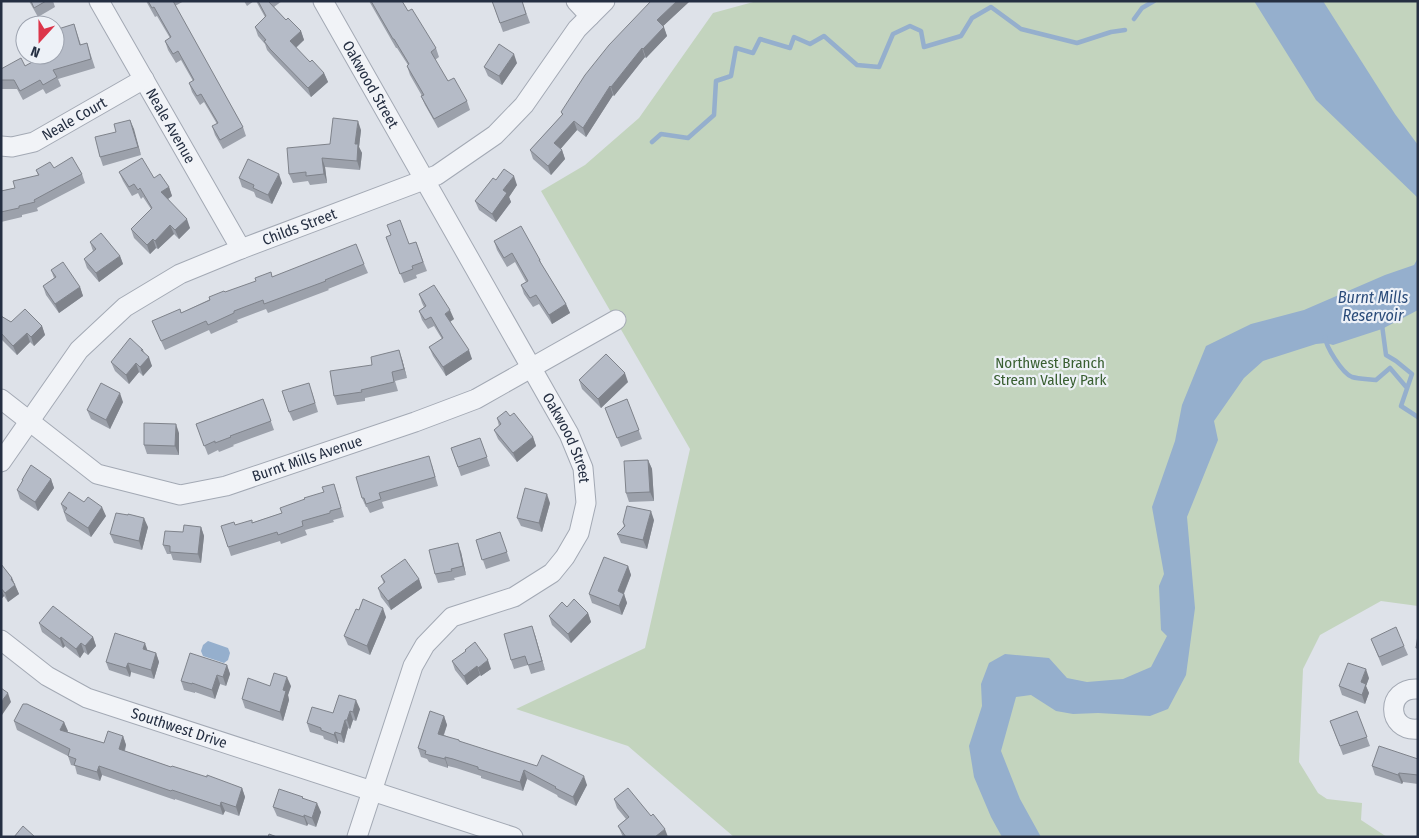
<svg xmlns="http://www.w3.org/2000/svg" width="1419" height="838" font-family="'Fira Sans Condensed',sans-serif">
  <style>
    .green { fill: #c3d4be }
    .water { fill: #95afcd }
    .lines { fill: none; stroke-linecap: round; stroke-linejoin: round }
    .stream { stroke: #95afcd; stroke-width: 4.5 }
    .minor-casing { stroke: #a3a9b4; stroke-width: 21 }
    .minor { stroke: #f1f3f7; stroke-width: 19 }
    .wall { fill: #9ca1ab }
    .shaded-wall { fill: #7f838b }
    .building { fill: #b5bbc7; stroke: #7f838b }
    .labels { text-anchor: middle; stroke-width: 4.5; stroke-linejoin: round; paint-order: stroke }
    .street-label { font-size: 15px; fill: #252f42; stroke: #edf1f7 }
    .park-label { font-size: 15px; fill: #395f31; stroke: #edf1f7 }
    .water-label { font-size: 16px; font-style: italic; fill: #2b4c7a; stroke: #edf1f7 }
  </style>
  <rect width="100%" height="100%" fill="#dee2e9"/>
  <path class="green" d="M 757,1 L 1418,1 L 1418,606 L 1381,601 L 1320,635 L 1303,669 L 1299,762 L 1318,793 L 1327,799 L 1362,803 L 1361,820 L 1387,837 L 734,837 L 628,746 L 516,709 L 645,648 L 690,449 L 541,191 L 585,165 L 639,118 L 713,13 Z"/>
  <path class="water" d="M 1254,1 L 1323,1 L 1395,114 L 1418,145 L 1418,198 L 1316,100 Z
    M 1418,258 L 1418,310 L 1382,329 L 1333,345 L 1326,343 L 1316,344 L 1263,361 L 1244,378 L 1214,421 L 1218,440 L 1187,517 L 1195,608 L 1186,675 L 1168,709 L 1150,716 L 1098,713 L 1073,714 L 1056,711 L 1031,695 L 1016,697 L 1001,751 L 1020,799 L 1041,837 L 1002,837 L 991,817 L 974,777 L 969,746 L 982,706 L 981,684 L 989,663 L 1005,654 L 1049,658 L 1067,678 L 1087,682 L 1123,679 L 1151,667 L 1167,636 L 1161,630 L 1159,586 L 1164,574 L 1152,507 L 1175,441 L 1182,405 L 1206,346 L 1251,324 L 1304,310 L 1385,275 L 1414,265 Z
    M 208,641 L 228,648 L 230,653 L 228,660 L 224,663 L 203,656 L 201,651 L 203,645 Z"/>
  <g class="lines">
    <path class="stream" d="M 1134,19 L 1142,8 L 1154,1
      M 652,142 L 661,134 L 688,138 L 714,115 L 716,81 L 731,76 L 736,48 L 753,53 L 760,39 L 790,48 L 794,37 L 810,44 L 824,36 L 857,65 L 879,67 L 893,34 L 910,26 L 921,31 L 924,47 L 961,36 L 972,18 L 991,7 L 1021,29 L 1077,43 L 1111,32 L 1125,30
      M 1382,325 L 1386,355 L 1396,361 L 1412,374 L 1401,406 L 1418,417
      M 1325,337 C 1326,347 1342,373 1352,377 C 1359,379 1369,379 1376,380 L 1390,368 L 1407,388"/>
    <defs>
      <g id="minor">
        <path id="s1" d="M 99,1 L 241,249"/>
        <path id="s2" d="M 323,1 L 569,434 L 583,468 L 586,503 L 579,533 L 565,557 L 552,573 L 514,597 L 452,617 L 425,645 L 413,666 L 357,837"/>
        <path d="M 576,1 L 590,16"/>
        <path id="s3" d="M 1,146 L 12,147 L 34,142 L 144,79"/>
        <path id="s4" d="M 1,399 L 97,474 L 180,495 L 226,486 L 415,422 L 476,399 L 616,320"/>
        <path id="s5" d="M 1,462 L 79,350 L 125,307 L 180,274 L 241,249 L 437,175 L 495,135 L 524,105 L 577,29 L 605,1"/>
        <path id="s6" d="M 1,640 L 47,676 L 87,698 L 513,837"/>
        <path d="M 1418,689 C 1385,687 1386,732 1418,729"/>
      </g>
    </defs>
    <use href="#minor" class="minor-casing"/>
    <use href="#minor" class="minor"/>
  </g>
  <path class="wall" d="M 29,1 L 53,1 L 55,7 L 38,17 Z
    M 146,1 L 184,1 L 175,6 L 243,127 L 246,136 L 223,149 L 215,135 L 212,126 L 217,124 L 204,102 L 200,105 L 192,92 L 189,83 L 193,81 L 181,60 L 176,63 L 168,50 L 165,41 L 170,38 L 157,16 L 155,17 Z
    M 244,1 L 254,1 L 247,6 Z
    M 256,1 L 282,1 L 274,7 L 286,20 L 301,31 L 304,40 L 296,48 L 310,62 L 324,73 L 328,82 L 311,97 L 274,58 L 267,50 L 265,44 L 258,36 L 255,27 L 265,17 Z
    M 369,1 L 402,1 L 408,11 L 436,48 L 439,57 L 435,60 L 448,81 L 467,101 L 470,110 L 438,128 L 425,105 L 421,96 L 422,96 L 410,75 L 407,66 L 408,65 L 397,48 L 396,48 Z
    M 492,1 L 522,1 L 530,23 L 503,32 Z
    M 651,1 L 690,1 L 663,26 L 667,36 L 646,58 L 645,57 L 614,96 L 613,95 L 586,137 L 577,130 L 560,149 L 562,150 L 565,159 L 551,175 L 533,159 L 530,150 L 562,115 L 561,112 Z
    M 74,24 L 81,45 L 87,43 L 95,68 L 58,79 L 61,86 L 46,94 L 43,89 L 23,100 L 17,89 L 1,89 L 1,62 L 2,69 L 25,66 L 60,47 Z
    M 517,63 L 502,85 L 488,76 L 484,67 Z
    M 130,120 L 141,155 L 103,166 L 100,157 L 116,132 Z
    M 361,130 L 359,147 L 362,153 L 360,170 L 325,167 L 327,183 L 310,185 L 308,181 L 293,183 L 289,174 L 330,144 Z
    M 54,168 L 82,174 L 85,183 L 37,208 L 38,211 L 22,215 L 22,217 L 1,222 L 1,191 L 15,188 L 38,175 L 36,170 Z
    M 119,172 L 154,178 L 169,187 L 172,196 L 168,199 L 190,228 L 179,239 L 174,234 L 158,249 L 156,248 L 150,254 L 134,238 L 131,229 L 151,209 L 143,197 L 141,199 L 138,193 L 132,196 L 123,181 Z
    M 239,178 L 282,183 L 272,204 L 256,197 L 254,192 L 242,187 Z
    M 496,180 L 517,185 L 509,197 L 511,202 L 496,222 L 479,210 L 475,201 Z
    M 386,237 L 409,244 L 416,242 L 427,271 L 416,275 L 417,278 L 404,283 Z
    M 494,241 L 540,260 L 542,265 L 566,304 L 570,313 L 552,324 L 539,304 L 533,307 L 524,294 L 521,285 L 526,282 L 515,262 L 507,267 L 497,250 Z
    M 90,242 L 120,256 L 123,264 L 99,282 L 87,268 L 84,259 L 93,251 Z
    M 364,264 L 368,273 L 328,289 L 329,290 L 268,313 L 266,309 L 237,320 L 238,322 L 211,334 L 209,330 L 165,350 L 152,321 L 181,313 L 225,292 L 272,277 Z
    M 51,270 L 80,287 L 83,296 L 59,313 L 46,295 L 43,286 L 54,278 Z
    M 419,294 L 454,319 L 450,322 L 472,359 L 446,376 L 433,356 L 429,347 L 442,339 L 434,326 L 428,329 L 422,320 L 419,311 L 424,307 L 422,303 Z
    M 1,316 L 11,322 L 42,326 L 45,335 L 34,346 L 30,342 L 17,355 L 1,339 Z
    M 143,350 L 152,366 L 143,376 L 139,372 L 129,384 L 115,371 L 111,362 Z
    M 402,359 L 407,378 L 395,381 L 398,391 L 365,398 L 365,401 L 337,405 L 334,396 L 372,365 Z
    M 579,380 L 628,382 L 601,408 L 582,389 Z
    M 312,392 L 318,412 L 293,421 L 289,412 Z
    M 263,399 L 274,430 L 233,445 L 234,446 L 219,452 L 218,450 L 208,455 L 196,424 Z
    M 627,399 L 642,439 L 621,447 L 605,408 Z
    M 123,402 L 110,429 L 91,419 L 87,410 Z
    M 510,416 L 533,437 L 536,446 L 517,462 L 498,439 L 494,430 L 499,426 L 497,418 Z
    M 179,433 L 179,455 L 147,454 L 144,445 Z
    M 480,438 L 490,466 L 461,476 L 451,448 Z
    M 648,460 L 652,469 L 654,501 L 629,502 L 626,493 Z
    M 432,465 L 438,486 L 382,502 L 384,508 L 370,513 L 367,507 L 366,507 L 362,498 Z
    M 51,479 L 54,488 L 38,511 L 20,499 L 17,490 L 23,482 L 22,480 Z
    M 337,493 L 344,517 L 333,520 L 334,522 L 305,530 L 307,535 L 281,544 L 280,541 L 231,556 L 228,547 L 252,523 L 282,513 Z
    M 550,503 L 542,532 L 521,526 L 517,518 Z
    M 61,504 L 106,516 L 91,537 L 67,521 Z
    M 654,520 L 647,549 L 621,543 L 617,534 L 624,526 L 623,522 Z
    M 148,527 L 142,550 L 114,543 L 110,534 Z
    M 201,527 L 204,536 L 201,563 L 173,560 L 171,554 L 167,554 L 163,545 L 183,532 Z
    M 500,532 L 510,561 L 486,569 L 476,540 Z
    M 461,552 L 466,575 L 454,578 L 455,580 L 438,583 L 435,574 Z
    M 1,564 L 12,578 L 19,594 L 8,602 L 4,596 L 1,599 Z
    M 628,566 L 631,575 L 624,594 L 627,603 L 622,615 L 592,603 L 589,594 Z
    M 381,576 L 419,579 L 422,588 L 391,610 L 381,597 L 378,588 L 384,584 Z
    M 567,607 L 588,613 L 591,622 L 571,643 L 552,625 L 549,616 Z
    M 359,610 L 386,617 L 370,655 L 348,645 L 344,636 Z
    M 39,623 L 93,637 L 96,646 L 88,655 L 84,652 L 80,658 L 65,646 L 63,648 L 42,632 Z
    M 535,635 L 545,670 L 531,674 L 528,665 L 514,669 L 511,660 Z
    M 1371,639 L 1404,646 L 1408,655 L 1382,666 Z
    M 148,650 L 156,653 L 159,662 L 154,679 L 131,672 L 130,677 L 109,670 L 106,662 Z
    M 452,661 L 491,669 L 481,676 L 480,675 L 467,685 L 455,670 Z
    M 227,665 L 230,674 L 226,686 L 220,684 L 215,699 L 195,692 L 195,693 L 184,690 L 181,681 Z
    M 1369,678 L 1366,686 L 1369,693 L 1365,704 L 1342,695 L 1339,686 Z
    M 270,686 L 291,686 L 288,695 L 289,700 L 283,721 L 245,708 L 242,699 Z
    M 360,709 L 356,721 L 353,720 L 350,729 L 348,728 L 344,743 L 338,741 L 338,744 L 324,739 L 323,736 L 310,732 L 307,723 L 333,713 Z
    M 1357,711 L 1370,746 L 1343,755 L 1330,721 Z
    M 444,716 L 447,725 L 444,735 L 460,742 L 587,785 L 576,806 L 558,797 L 557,795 L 527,779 L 523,791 L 481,778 L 481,776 L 456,768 L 448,766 L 448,768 L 429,762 L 427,759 L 421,757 L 418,748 Z
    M 14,721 L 64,722 L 67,732 L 104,743 L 123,736 L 126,745 L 125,751 L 171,767 L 242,788 L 245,797 L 239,816 L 225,811 L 223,815 L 175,799 L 175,800 L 102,775 L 100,781 L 77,774 L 75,766 L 71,765 L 68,756 L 17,730 Z
    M 1418,759 L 1418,784 L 1403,782 L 1402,784 L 1375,775 L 1372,766 Z
    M 304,799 L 321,812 L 316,827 L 308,824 L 307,826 L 277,816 L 273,807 Z
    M 614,799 L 651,816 L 668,837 L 623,837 L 618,826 L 626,819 L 617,808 Z"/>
  <path class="shaded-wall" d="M 677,1 L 690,1 L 660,29 L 657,20 Z
    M 664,27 L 667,36 L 646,58 L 643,49 Z
    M 301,31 L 304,40 L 293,50 L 290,41 Z
    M 642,48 L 645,57 L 614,96 L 611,87 Z
    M 514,54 L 517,63 L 502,85 L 499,76 Z
    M 324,73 L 328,82 L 311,97 L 308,88 Z
    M 610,86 L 613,95 L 586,137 L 583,128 Z
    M 130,120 L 134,129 L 141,155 L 138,147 Z
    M 358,121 L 361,130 L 359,147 L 362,153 L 360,170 L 357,161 L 355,144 Z
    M 574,121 L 577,130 L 558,152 L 554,143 Z
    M 562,150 L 565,159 L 551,175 L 548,166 Z
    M 322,158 L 325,167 L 327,183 L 324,174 Z
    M 279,174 L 282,183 L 272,204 L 268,195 Z
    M 514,176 L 517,185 L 509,197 L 511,202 L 496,222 L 492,214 L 503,190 Z
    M 169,187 L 172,196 L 165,201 L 161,192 Z
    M 187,219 L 190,228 L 179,239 L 175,230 Z
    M 170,225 L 174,234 L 158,249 L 155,241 Z
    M 153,239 L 156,248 L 150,254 L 147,245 Z
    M 120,256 L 123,264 L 99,282 L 96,273 Z
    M 80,287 L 83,296 L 59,313 L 55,304 Z
    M 566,304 L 570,313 L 552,324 L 549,315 Z
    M 450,310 L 454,319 L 448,323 L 445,314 Z
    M 42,326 L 45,335 L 34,346 L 31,337 Z
    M 27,333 L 30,342 L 17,355 L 13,346 Z
    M 399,350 L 402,359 L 407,378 L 404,369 Z
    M 469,350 L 472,359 L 446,376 L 443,367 Z
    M 149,357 L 152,366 L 143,376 L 140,367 Z
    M 136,363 L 139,372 L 129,384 L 126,375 Z
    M 625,373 L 628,382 L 601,408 L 598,399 Z
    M 120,393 L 123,402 L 110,429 L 106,420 Z
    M 176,424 L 179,433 L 179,455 L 175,446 Z
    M 533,437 L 536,446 L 517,462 L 513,453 Z
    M 648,460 L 652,469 L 654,501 L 650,492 Z
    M 51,479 L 54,488 L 38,511 L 35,502 Z
    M 547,494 L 550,503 L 542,532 L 539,523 Z
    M 102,507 L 106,516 L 91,537 L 88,528 Z
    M 651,511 L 654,520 L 647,549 L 643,540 Z
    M 144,518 L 148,527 L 142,550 L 139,541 Z
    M 201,527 L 204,536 L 201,563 L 198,554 Z
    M 458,543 L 461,552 L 466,575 L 463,566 Z
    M 628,566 L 631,575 L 621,600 L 618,591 Z
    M 12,578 L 19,594 L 8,602 L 5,593 L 11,579 Z
    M 419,579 L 422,588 L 391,610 L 388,601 Z
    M 1,589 L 4,596 L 1,599 Z
    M 624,594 L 627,603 L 622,615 L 619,606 Z
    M 383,608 L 386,617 L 370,655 L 367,646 Z
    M 588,613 L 591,622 L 571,643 L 568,634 Z
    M 532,626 L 535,635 L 545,670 L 542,661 Z
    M 61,637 L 65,646 L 63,648 L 60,639 Z
    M 93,637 L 96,646 L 88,655 L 85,646 Z
    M 81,643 L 84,652 L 80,658 L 76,649 Z
    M 145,643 L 148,652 L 143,649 Z
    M 156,653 L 159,662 L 154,679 L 151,670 Z
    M 488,660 L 491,669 L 481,676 L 478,668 Z
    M 128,663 L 131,672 L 130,677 L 126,668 Z
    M 227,665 L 230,674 L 226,686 L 223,677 Z
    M 477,666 L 480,675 L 467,685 L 464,676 Z
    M 1366,669 L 1369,678 L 1366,686 L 1369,693 L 1365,704 L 1362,695 L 1361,682 Z
    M 217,675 L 220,684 L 215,699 L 212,690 Z
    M 287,677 L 291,686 L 288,695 L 289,700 L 283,721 L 280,712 L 283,690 Z
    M 8,693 L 11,702 L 2,715 L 1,702 Z
    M 356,700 L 360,709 L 356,721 L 353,712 Z
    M 350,711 L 353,720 L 350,729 L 347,720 Z
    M 444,716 L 447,725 L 441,742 L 438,734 Z
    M 345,720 L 348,728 L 344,743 L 341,734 Z
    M 64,722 L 68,731 L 64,739 L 60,730 Z
    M 335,732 L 338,741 L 338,744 L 334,735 Z
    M 123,736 L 126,745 L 122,758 L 119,749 Z
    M 445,757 L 448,766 L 448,768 L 445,759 Z
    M 99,766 L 102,775 L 100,781 L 97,772 Z
    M 524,770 L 527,779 L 523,791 L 520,782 Z
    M 1399,773 L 1403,782 L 1402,784 L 1398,775 Z
    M 584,776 L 587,785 L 576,806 L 573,797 Z
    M 242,788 L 245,797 L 239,816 L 236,807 Z
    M 221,802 L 225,811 L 223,815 L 220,806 Z
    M 317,803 L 321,812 L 316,827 L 312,818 Z
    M 304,815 L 308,824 L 307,826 L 304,817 Z
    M 665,829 L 668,837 L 655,837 Z"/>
  <path class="building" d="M 31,1 L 46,1 L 34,8 Z
    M 148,1 L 173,1 L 243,127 L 220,140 L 212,126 L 218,123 L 201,94 L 197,96 L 189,83 L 194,80 L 178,51 L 173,54 L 165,41 L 171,37 L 154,7 L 152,8 Z
    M 258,1 L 268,1 L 286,20 L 288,18 L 301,31 L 290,41 L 310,62 L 312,60 L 324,73 L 308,88 L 270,49 L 264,41 L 266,40 L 255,27 L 266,16 Z
    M 371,1 L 402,1 L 408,11 L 412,9 L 436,48 L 431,52 L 448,81 L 454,78 L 467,101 L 434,119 L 421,96 L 424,95 L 407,66 L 409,64 L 394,39 L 393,39 Z
    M 492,1 L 522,1 L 526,14 L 500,23 Z
    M 651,1 L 677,1 L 657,20 L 664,27 L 643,49 L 642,48 L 611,87 L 610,86 L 583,128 L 574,121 L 554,143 L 562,150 L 548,166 L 530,150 L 563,114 L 561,112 L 585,75 L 609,45 Z
    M 74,24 L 80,45 L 87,43 L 91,59 L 53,70 L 57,77 L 43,85 L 40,80 L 20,91 L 14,80 L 1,80 L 1,69 L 21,58 L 25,66 L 45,55 L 55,55 L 55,49 L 60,47 L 55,30 Z
    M 499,44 L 514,54 L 499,76 L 484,67 Z
    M 333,118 L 358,121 L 355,144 L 358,144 L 357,161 L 322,158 L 324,174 L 306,176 L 306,172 L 289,174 L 287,148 L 330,144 Z
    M 130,120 L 138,147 L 100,157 L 95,137 L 116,132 L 114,124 Z
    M 72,157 L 82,174 L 34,200 L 35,202 L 19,206 L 19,208 L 1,212 L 1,191 L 15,188 L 13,181 L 39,175 L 36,170 L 50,162 L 54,168 Z
    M 142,158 L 154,178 L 160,174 L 169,187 L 161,192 L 187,219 L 175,230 L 170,225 L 155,241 L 153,239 L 147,245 L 131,229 L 152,208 L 140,188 L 138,190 L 134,184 L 129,187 L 119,172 Z
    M 248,159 L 279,174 L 268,195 L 253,188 L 254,185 L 239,178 Z
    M 504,169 L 514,176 L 503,190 L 507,193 L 492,214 L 475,201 L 493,178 L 496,180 Z
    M 400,220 L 409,244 L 416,242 L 423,262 L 412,266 L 413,269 L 400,274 L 386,237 L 391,235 L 387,225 Z
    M 521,226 L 540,260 L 539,260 L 566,304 L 549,315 L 536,295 L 530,298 L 521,285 L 528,281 L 512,253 L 504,258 L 494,241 Z
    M 101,233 L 120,256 L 96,273 L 84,259 L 96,249 L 90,242 Z
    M 356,244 L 364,264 L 325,280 L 326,281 L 264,304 L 263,300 L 234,311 L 234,313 L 208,325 L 206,321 L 161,341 L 152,321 L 180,309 L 181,313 L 210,300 L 209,297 L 224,291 L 225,292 L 256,281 L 255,278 L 271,272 L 272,277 Z
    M 63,262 L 80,287 L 55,304 L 43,286 L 56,277 L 51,270 Z
    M 434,285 L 450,310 L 445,314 L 469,350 L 443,367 L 429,347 L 443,338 L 431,317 L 425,320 L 419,311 L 426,306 L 419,294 Z
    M 25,309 L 42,326 L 31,337 L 27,333 L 13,346 L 1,333 L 1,316 L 11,322 Z
    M 130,338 L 143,350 L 141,350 L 149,357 L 140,367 L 136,363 L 126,375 L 111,362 Z
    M 399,350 L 404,369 L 392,372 L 394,382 L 361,390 L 362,392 L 334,396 L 330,371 L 372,365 L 371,357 Z
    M 606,354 L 625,373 L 598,399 L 579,380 Z
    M 101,383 L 120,393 L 106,420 L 87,410 Z
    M 309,383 L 315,403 L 289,412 L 282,391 Z
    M 263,399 L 271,421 L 230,436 L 231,437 L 215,443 L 215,441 L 204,446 L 196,424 Z
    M 627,399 L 639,430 L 617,438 L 605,408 Z
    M 506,411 L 510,416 L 514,413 L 533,437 L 513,453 L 494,430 L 501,424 L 497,418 Z
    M 144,423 L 176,424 L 175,446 L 144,445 Z
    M 480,438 L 487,457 L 458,467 L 451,448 Z
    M 429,456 L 435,477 L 379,493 L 381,499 L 366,504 L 364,498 L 362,498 L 356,477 Z
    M 648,460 L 650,492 L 626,493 L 624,461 Z
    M 31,465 L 51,479 L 35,502 L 17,490 L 23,480 L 22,480 Z
    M 334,484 L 341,508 L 330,511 L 330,513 L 302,521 L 303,526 L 278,535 L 277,532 L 228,547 L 221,526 L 234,522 L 235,525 L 252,520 L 252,523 L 282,513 L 280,508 L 305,499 L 304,498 L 324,492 L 322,487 Z
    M 525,488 L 547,494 L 539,523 L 517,518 Z
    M 69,492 L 84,502 L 88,497 L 102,507 L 88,528 L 64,512 L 67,508 L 61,504 Z
    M 627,506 L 651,511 L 643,540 L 617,534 L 625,526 L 623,522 Z
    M 116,513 L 128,515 L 128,514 L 144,518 L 139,541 L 110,534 Z
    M 184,525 L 201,527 L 198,554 L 170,552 L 170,546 L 163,545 L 165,531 L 183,532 Z
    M 500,532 L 507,552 L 482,560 L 476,540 Z
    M 458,543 L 463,566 L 451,569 L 452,571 L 435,574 L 429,550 Z
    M 604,557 L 628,566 L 618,591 L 624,594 L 619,606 L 589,594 Z
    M 405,559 L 419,579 L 388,601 L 378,588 L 385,582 L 381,576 Z
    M 1,564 L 12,578 L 11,579 L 15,585 L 5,593 L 1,588 Z
    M 363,599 L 383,608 L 367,646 L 344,636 L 356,609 L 359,610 Z
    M 574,599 L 588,613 L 568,634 L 549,616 L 562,602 L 567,607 Z
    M 53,606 L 93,637 L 85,646 L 81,643 L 76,649 L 61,637 L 60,639 L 39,623 Z
    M 532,626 L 542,661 L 528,665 L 525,656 L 511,660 L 504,634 Z
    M 1396,627 L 1404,646 L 1379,657 L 1371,639 Z
    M 115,633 L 145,643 L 143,649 L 156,653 L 151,670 L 128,663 L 126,668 L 106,662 Z
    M 1418,635 L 1418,648 L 1416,648 Z
    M 475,642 L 488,660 L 478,668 L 477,666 L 464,676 L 452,661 L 466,651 L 465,650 Z
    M 190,653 L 227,665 L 223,677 L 217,675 L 212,690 L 192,683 L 192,684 L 181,681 Z
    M 1348,663 L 1366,669 L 1361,682 L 1366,684 L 1362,695 L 1339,686 Z
    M 274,673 L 287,677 L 283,690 L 286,691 L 280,712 L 242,699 L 248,678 L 270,686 Z
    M 1,688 L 8,693 L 1,702 Z
    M 339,695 L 356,700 L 353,712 L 350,711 L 347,720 L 345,720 L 341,734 L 335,732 L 334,735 L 321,730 L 321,728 L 307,723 L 312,707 L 333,713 Z
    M 23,704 L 27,704 L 64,722 L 60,730 L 104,743 L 108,731 L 123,736 L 119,749 L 171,767 L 172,766 L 207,777 L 207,775 L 242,788 L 236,807 L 221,802 L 220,806 L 172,790 L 171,791 L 99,766 L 97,772 L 74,765 L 76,759 L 68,756 L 70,749 L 14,721 Z
    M 430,711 L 444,716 L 438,734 L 459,740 L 459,741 L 537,766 L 542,755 L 584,776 L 573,797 L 555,788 L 556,787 L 524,770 L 520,782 L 478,769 L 478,767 L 453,759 L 445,757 L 445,759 L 425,754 L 426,751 L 418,748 Z
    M 1357,711 L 1367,737 L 1340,746 L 1330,721 Z
    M 1379,746 L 1418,759 L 1418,775 L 1399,773 L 1398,775 L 1372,766 Z
    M 628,788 L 651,816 L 653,814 L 665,829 L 655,837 L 626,837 L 618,826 L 629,817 L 614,799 Z
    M 279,789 L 303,797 L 302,798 L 317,803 L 312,818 L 304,815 L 304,817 L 273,807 Z
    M 23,826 L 35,837 L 14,837 Z
    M 269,834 L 277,837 L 268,837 Z"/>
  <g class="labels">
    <g class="street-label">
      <text dy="5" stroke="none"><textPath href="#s2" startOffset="96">Oakwood Street</textPath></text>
      <text dy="5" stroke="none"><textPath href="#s3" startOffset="80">Neale Court</textPath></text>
      <text dy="5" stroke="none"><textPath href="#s1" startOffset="144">Neale Avenue</textPath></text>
      <text dy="5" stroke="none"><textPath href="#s5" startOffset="392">Childs Street</textPath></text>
      <text dy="5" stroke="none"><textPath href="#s2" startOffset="501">Oakwood Street</textPath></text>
      <text dy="5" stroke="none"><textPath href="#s4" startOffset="340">Burnt Mills Avenue</textPath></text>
      <text dy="5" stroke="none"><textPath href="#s6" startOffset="201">Southwest Drive</textPath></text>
    </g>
    <g class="park-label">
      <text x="1050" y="368">Northwest Branch<tspan x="1050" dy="17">Stream Valley Park</tspan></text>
    </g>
    <g class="water-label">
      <text x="1373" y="303">Burnt Mills<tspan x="1373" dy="18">Reservoir</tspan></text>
    </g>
  </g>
  <rect width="1419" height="838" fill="none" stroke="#252f42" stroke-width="5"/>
  <g transform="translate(40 40) rotate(201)"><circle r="24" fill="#edf1f7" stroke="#9da3af"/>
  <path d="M0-4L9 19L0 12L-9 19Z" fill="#dc354a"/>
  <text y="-8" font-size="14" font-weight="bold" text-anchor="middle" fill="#252f42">N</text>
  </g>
</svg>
